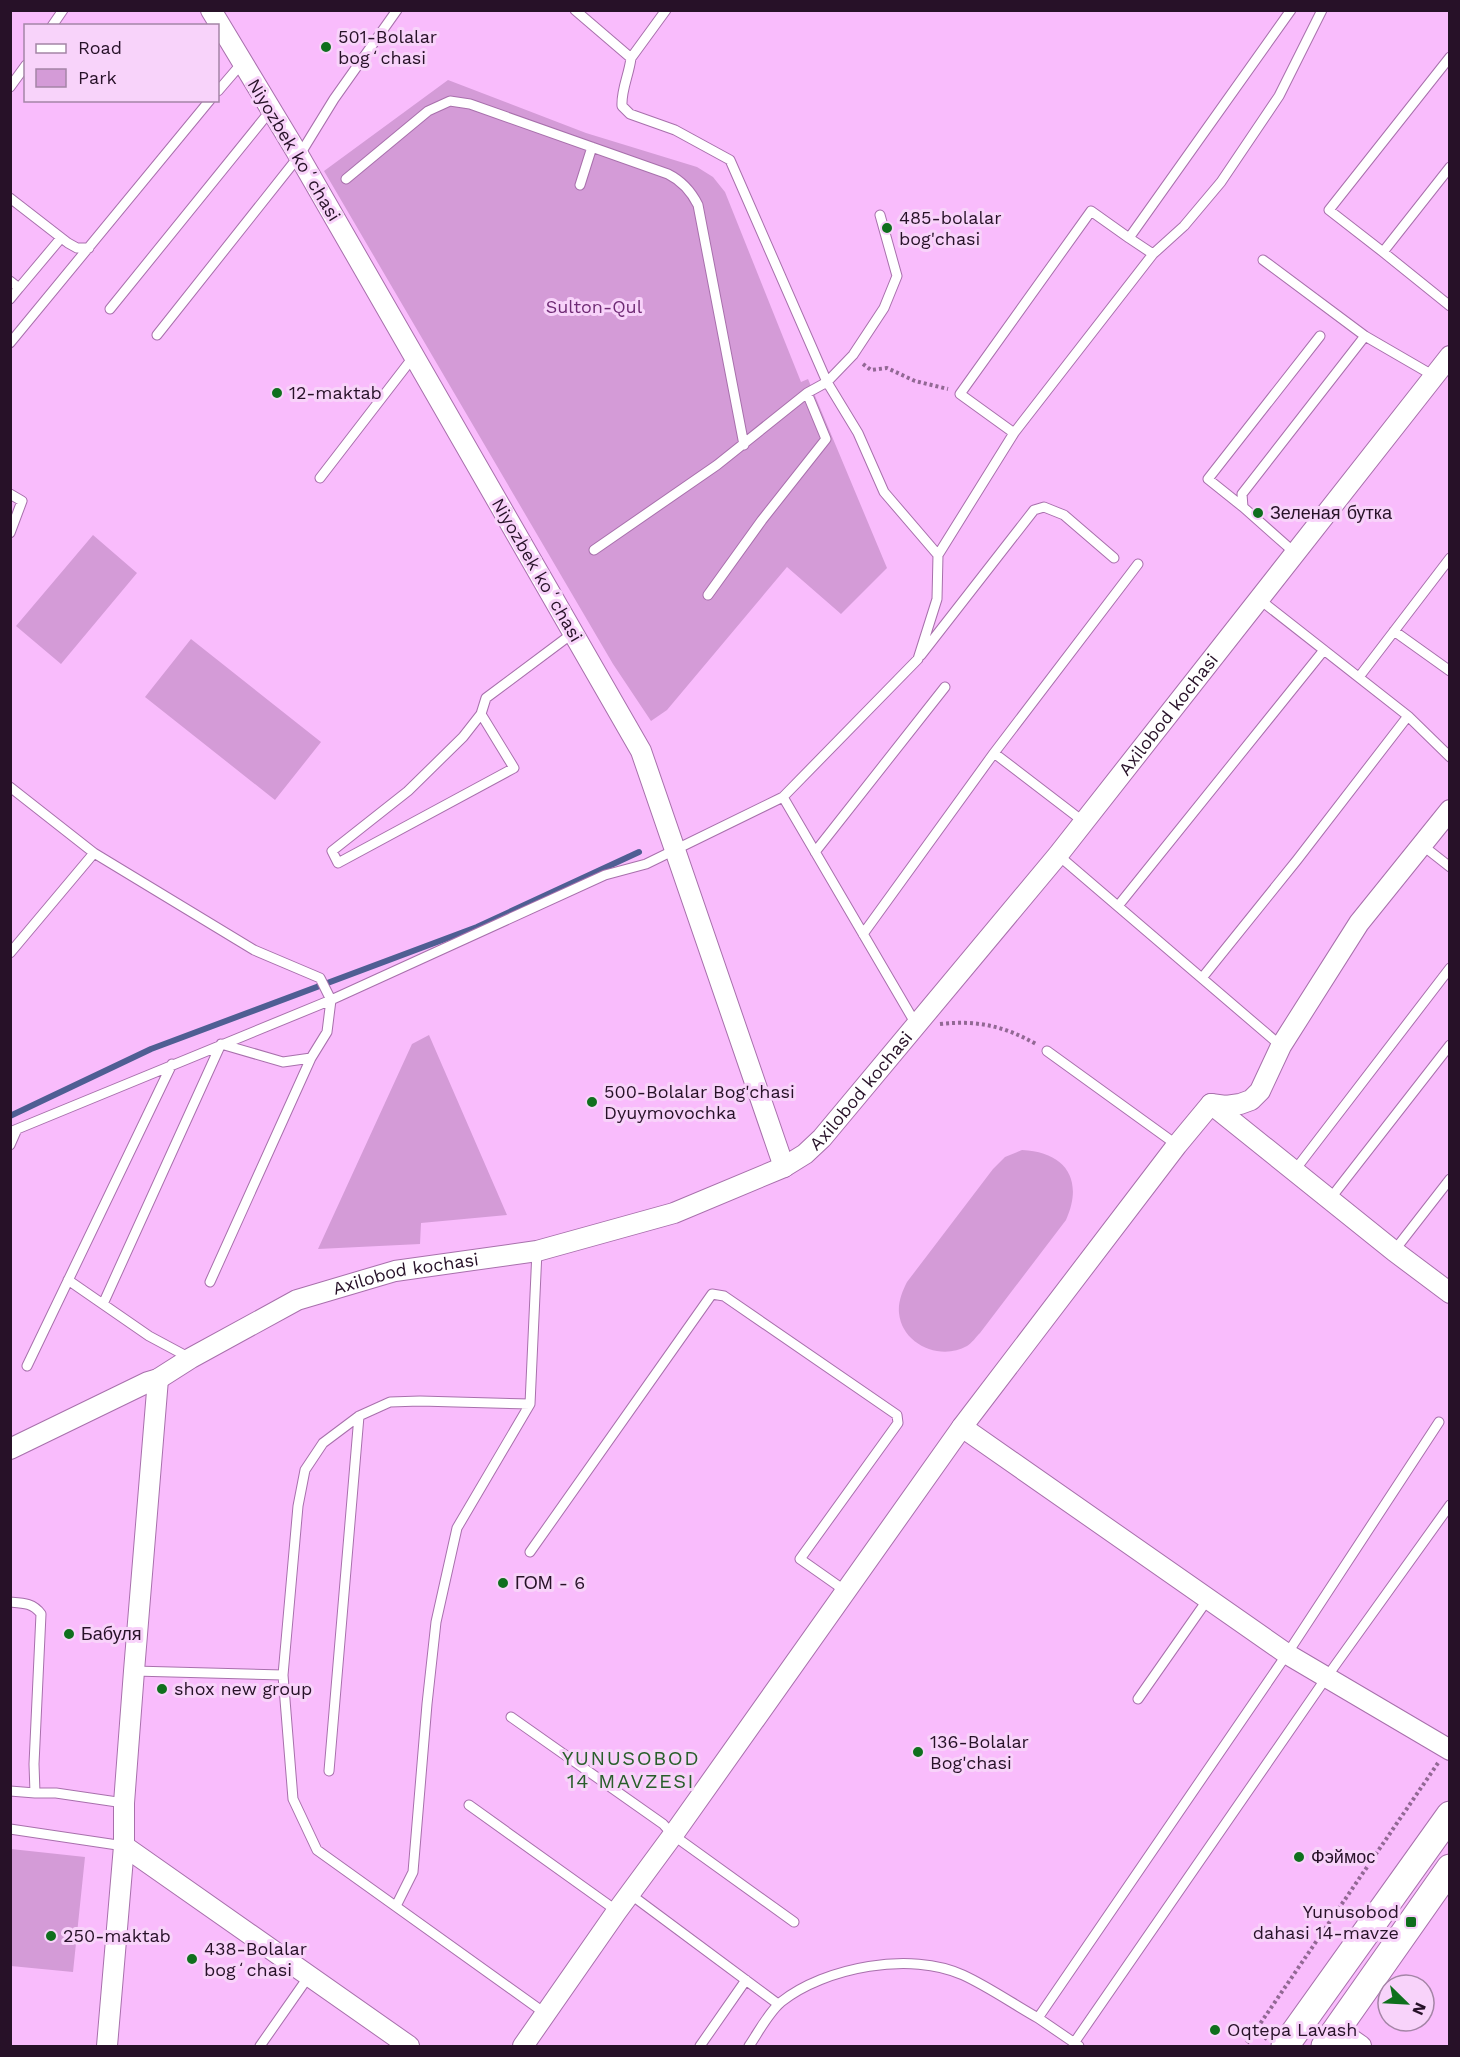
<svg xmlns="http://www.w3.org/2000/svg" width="1460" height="2057" font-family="'Work Sans',sans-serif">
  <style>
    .green { fill: #d49bd7 }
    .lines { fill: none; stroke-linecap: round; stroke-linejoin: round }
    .stream { stroke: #4f5e93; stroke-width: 6 }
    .lane-casing { stroke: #a870ac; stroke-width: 11 }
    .street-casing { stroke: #a870ac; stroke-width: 22 }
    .secondary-casing { stroke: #a870ac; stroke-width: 29 }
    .path { stroke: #926894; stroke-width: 4; stroke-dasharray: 3 3; stroke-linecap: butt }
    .lane { stroke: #fff; stroke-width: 9 }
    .street { stroke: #fff; stroke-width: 20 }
    .secondary { stroke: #fff; stroke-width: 27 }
    .poi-dot { fill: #0f6f1d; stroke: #f8d3fa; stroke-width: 2 }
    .labels { text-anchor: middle; stroke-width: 6; stroke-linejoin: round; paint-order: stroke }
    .poi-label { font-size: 18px; fill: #271128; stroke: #f8d3fa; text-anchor: start }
    .street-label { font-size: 18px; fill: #271128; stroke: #f8d3fa }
    .park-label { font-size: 18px; fill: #6f2b75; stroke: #f8d3fa }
    .neighbourhood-label { font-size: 20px; letter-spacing: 1.5px; fill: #285e2a; stroke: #f8d3fa }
  </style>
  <rect width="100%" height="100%" fill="#f9bcfc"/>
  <path class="green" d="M 448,80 L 586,133 L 697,167 L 713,177 L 725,192 L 801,382 L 808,379 L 887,568 L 841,614 L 787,567 L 667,710 L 651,721 L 613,664 L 324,171 Z
    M 93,535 L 137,573 L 61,664 L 16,626 Z
    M 191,639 L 321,742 L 275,800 L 145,697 Z
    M 429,1035 L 507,1215 L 421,1223 L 420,1244 L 318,1249 L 412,1044 Z
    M 1022,1150 C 1066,1152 1084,1180 1066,1220 L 980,1333 C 976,1337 972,1343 967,1346 C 941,1361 902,1345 899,1313 C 898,1302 902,1292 907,1282 L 993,1169 L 1005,1157 Z
    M 11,1849 L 85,1857 L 73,1972 L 11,1966 Z"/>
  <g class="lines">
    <path class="stream" d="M 10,1116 L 151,1049 L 477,927 L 639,852"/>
    <defs>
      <path id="lane" d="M 575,10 L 631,58 C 629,75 621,90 622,106 L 630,114 L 675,130 L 730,160 L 827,382 L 853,355 L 884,308 L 897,276 L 880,215
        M 1291,10 L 1129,238 L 1091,211 L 960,394 L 1014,433 L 1153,254 L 1184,226 L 1221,182 L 1279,96 L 1322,10
        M 52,26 L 63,10
        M 1450,57 L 1329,210 L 1383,252 L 1450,167
        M 631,58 L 666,10
        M 10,87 L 26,65
        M 218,91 L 242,63
        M 346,179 L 428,111 L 450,101 L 470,104 L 668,174 C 682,181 691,191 698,205 L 744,445
        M 580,185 L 592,147
        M 10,198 L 68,243 L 77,248 L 89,248
        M 1129,238 L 1153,254
        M 1383,252 L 1450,306
        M 1263,260 L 1365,336
        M 10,281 L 19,288 L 61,238
        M 10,299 L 19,288
        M 110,309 L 271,110
        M 157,335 L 299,156 L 334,99 L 397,10
        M 10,343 L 210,100
        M 320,478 L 414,356
        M 10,494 L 22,501 L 10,533
        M 1243,507 L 1208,479 L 1320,336
        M 594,550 L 717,465 L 807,393 L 827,382 L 858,433 L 884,492 L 938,555 L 1014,433
        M 1295,553 L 1243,507 L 1242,494 L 1365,336 L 1434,376
        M 708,595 L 762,520 L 826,439 L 807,393
        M 1394,631 L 1450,671
        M 921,655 L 1034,510 L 1044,507 L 1064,515 L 1114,558
        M 1359,677 L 1450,558
        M 481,714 L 514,768 L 338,863 L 332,851 L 408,791 L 463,737 L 481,714 L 486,698 L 573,633
        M 1408,716 L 1450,757
        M 994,753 L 1084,822
        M 10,787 L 94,853 L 10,953
        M 783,797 L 917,1026
        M 1422,845 L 1450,867
        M 815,852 L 945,687
        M 94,853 L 254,950 L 320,978 L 331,1000 L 327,1032 L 311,1058 L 283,1062 L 221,1044 L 103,1304
        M 1058,855 L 1281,1046
        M 1118,906 L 1324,650
        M 863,934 L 994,753 L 1138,564
        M 1202,978 L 1297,860 L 1408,716 L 1259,599
        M 1047,1051 L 1177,1145
        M 10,1132 L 331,1000 L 605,875 L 646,864 L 783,797 L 918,659 L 937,599 L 938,555
        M 10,1145 L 17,1129
        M 1295,1170 L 1450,968
        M 1330,1199 L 1450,1045
        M 537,1251 L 530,1404 L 420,1401 L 390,1402 L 359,1416 L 323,1443 L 305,1470 L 298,1506 L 283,1675 L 293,1799 L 317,1850 L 546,2014
        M 1394,1251 L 1450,1179
        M 68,1280 L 149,1336 L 190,1358
        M 210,1282 L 311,1058
        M 27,1366 L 172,1064
        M 530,1552 L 712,1294 L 724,1296 L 897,1415 L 898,1423 L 800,1559 L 837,1585 L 844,1593
        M 10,1602 C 23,1603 33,1603 41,1614 L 34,1764 L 35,1793 L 56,1793 L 124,1803
        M 134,1671 L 283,1675
        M 1138,1699 L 1208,1599
        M 511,1717 L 663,1824 L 673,1835 L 794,1922
        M 329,1771 L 359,1416
        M 10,1791 L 35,1793
        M 469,1805 L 617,1911
        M 10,1829 L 124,1846
        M 630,1894 L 778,2004
        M 396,1906 L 413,1872 L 427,1704 L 436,1622 L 457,1528 L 530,1404
        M 1074,2043 L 1326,1678 L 1450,1505
        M 260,2046 L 309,1976
        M 700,2046 L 746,1980
        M 749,2046 C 758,2033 768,2013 781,2002 C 825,1967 911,1951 963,1975 C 989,1987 1013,2004 1038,2018
        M 1079,2046 L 1038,2018 L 1287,1654 L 1439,1422"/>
      <g id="street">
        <path d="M 211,10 L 299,156 L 641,751 L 784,1167"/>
        <path d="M 1211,1104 L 1394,1251 L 1450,1293"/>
        <path d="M 962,1427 L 1287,1654 L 1450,1750"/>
        <path id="s1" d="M 10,1449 L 148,1382 L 158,1379 L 191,1358 L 297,1300 L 395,1271 L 537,1251 L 674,1213 L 784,1167 L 805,1154 L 822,1138 L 1058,855 L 1450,356"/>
        <path d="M 124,1846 L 409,2046"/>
        <path d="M 1337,2029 L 1361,2046"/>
        <path d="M 107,2046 L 124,1846 L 124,1803 L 134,1671 L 158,1379"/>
        <path d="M 523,2046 L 617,1911 L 673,1835 L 962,1427 L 1177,1145 L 1211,1104 L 1226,1106 L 1240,1104 L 1251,1100 L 1260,1091 L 1281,1046 L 1359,923 L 1450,810"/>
      </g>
      <path id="secondary" d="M 1285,2046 L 1450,1815
        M 1325,2046 L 1450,1868"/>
    </defs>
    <use href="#lane" class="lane-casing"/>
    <use href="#street" class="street-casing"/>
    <use href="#secondary" class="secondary-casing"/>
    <path class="path" d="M 863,364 L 871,370 L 887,368 L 915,381 L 948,389
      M 940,1024 C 977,1020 1004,1026 1036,1044
      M 1255,2031 L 1267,2039
      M 1247,2043 L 1438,1763"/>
    <use href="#lane" class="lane"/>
    <use href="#street" class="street"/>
    <use href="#secondary" class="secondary"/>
  </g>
  <g class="poi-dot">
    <circle cx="326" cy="47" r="6"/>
    <circle cx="887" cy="228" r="6"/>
    <circle cx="277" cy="393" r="6"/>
    <circle cx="1258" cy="513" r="6"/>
    <circle cx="592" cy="1102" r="6"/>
    <circle cx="503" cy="1583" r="6"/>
    <circle cx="69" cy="1634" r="6"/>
    <circle cx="162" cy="1689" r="6"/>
    <circle cx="918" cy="1752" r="6"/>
    <circle cx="1299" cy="1857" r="6"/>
    <rect x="1405" y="1916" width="12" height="12" rx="3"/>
    <circle cx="51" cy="1936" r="6"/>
    <circle cx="192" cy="1959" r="6"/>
    <circle cx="1215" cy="2030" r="6"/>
  </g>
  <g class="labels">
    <g class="poi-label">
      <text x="338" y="43">501-Bolalar<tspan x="338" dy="21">bogʻchasi</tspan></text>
      <text x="899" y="224">485-bolalar<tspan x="899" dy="21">bog'chasi</tspan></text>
      <text x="289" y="399">12-maktab</text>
      <text x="1270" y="519">Зеленая бутка</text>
      <text x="604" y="1098">500-Bolalar Bog'chasi<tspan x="604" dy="21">Dyuymovochka</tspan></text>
      <text x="515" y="1589">ГОМ - 6</text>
      <text x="81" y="1640">Бабуля</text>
      <text x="174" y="1695">shox new group</text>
      <text x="930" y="1748">136-Bolalar<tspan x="930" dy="21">Bog'chasi</tspan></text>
      <text x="1311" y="1863">Фэймос</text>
      <text x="1399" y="1918" text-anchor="end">Yunusobod<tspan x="1399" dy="21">dahasi 14-mavze</tspan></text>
      <text x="63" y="1942">250-maktab</text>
      <text x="204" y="1955">438-Bolalar<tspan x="204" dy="21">bogʻchasi</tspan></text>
      <text x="1227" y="2036">Oqtepa Lavash</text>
    </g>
    <g class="street-label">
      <text transform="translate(294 150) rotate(59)" y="6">Niyozbek koʻchasi</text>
      <text transform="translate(537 570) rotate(60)" y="6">Niyozbek koʻchasi</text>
      <text dy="6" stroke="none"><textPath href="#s1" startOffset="1426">Axilobod kochasi</textPath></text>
      <text dy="6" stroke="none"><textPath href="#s1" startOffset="940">Axilobod kochasi</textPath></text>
      <text dy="6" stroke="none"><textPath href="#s1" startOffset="436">Axilobod kochasi</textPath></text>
    </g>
    <g class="park-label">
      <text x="594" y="313">Sulton-Qul</text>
    </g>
    <g class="neighbourhood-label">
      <text x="631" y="1765">YUNUSOBOD<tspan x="631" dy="23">14 MAVZESI</tspan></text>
    </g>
  </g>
  <rect width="1460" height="2057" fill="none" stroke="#271128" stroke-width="24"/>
  <rect x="24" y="24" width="195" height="78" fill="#f8d3fa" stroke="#a485a6" stroke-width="1.5"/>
  <rect x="36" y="44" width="30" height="9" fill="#ffffff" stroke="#a485a6" stroke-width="1.5"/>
  <text x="78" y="54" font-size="18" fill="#271128">Road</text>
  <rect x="36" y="69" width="30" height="18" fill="#d49bd7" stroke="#a485a6" stroke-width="1.5"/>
  <text x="78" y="84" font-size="18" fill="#271128">Park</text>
  <g transform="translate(1406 2003) rotate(114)"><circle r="28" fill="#f8d3fa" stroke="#a485a6" stroke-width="1.5"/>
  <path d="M0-4.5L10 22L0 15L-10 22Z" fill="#0f6f1d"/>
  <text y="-9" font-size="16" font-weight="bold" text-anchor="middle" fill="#271128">N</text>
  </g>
</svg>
